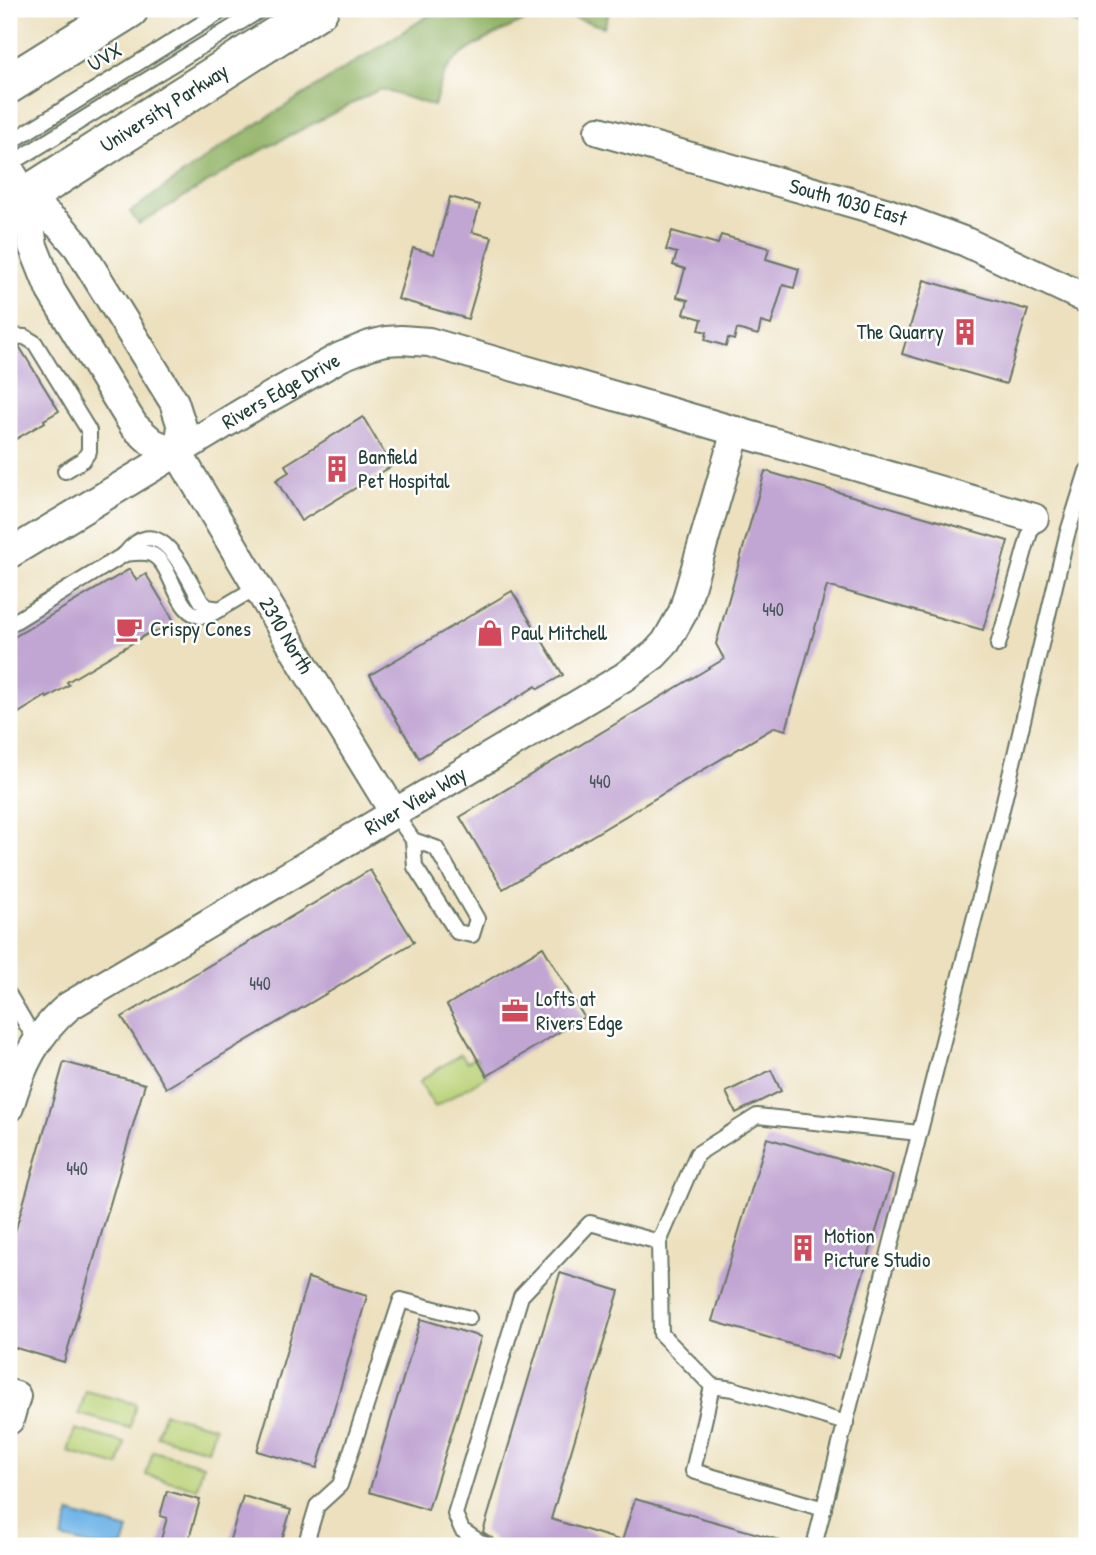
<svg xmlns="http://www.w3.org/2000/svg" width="1096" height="1555" font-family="'Patrick Hand',sans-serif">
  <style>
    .green { fill: #bad277; stroke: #6c8856; stroke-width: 2 }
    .forest { fill: #93b468; stroke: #59784e; stroke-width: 2 }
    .water { fill: #71b5e7; stroke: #48798e; stroke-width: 2 }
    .building { fill: #c1a6d3 }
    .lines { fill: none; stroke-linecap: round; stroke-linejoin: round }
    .service-casing { stroke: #677664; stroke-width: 18 }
    .minor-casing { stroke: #677664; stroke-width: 32 }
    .primary-casing { stroke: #677664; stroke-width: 42 }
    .service { stroke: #fff; stroke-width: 14 }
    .minor { stroke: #fff; stroke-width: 28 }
    .primary { stroke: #fff; stroke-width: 38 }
    .labels { text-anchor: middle; stroke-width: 5; stroke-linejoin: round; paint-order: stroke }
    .number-label { font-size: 18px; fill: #48575c }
    .street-label { font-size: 21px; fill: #1f3d34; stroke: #fff }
    .poi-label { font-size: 21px; fill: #1f3d34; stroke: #fff; text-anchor: start }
  </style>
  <rect width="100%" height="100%" fill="#fff"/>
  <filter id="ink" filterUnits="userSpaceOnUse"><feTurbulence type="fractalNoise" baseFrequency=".0143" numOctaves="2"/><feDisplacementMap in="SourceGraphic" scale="14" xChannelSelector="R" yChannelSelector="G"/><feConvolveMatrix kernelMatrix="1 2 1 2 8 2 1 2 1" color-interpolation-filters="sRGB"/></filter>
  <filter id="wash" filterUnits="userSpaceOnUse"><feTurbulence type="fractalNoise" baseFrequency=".00686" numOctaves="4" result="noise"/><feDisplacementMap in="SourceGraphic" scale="28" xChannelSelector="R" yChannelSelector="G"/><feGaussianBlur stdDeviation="1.57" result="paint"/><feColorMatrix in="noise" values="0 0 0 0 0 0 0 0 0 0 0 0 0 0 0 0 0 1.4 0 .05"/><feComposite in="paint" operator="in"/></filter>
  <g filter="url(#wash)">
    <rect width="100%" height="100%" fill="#ece0be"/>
    <path class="green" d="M 461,1054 L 467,1062 L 476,1057 L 487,1076 L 435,1107 L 420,1083 L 421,1080 Z
      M 86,1391 L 136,1404 L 130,1428 L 79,1414 Z
      M 164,1413 L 215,1427 L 208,1450 L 157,1436 Z
      M 75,1429 L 125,1443 L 119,1466 L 68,1452 Z
      M 153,1451 L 203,1465 L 197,1488 L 146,1475 Z"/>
    <path class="forest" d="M 439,9 L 610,9 L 604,27 C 587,22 569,15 551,15 C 528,14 465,48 450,65 C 441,76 438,93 434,106 L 380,89 L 258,152 L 139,224 L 130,212 L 224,145 Z
      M 1032,9 L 1087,9 L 1087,27 Z"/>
    <path class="water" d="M 70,1513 L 128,1530 L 123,1546 L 93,1546 L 62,1538 Z"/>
    <g id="blocks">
      <path class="building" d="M 450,197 L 480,205 L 472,232 L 492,237 L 468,319 L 398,299 L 413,248 L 434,254 Z
        M 672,231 L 718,244 L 721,235 L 769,248 L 766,259 L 799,269 L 794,288 L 783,285 L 771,325 L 761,322 L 758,335 L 737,329 L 734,340 L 728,338 L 726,346 L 705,340 L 707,332 L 699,330 L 702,319 L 684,314 L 688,300 L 677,297 L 685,269 L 673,265 L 677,253 L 666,250 Z
        M 924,280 L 1028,310 L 1006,384 L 902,354 Z
        M 9,346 L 19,346 L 59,411 L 44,420 L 45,422 L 9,443 Z
        M 363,417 L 392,466 L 301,521 L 276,480 L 289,472 L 285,465 Z
        M 765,471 L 1008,541 L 983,630 L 827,586 L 786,730 L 775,727 L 503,889 L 460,817 L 724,659 L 716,644 Z
        M 130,569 L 136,580 L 146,574 L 174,621 L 152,634 L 151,632 L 67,682 L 69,685 L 47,698 L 46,696 L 9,719 L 9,640 Z
        M 512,591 L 563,675 L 538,689 L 536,686 L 419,758 L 370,675 Z
        M 370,870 L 414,942 L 166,1088 L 122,1017 Z
        M 543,947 L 584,1017 L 487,1076 L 447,1005 Z
        M 64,1062 L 145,1084 L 64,1362 L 9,1346 L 9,1253 Z
        M 771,1070 L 781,1091 L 736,1113 L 726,1092 Z
        M 767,1138 L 893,1175 L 838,1358 L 712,1321 Z
        M 560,1273 L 619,1291 L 551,1519 L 622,1541 L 635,1499 L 779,1540 L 778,1546 L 496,1546 L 492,1538 L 483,1532 Z
        M 308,1278 L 367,1296 L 317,1468 L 257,1451 Z
        M 421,1319 L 481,1337 L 428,1510 L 369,1492 Z
        M 167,1491 L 200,1500 L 187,1546 L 159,1546 L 167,1518 L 160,1516 Z
        M 243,1496 L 291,1510 L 280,1546 L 228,1546 Z"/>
    </g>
  </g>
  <g filter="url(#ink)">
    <use href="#blocks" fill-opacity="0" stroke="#677664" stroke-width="2"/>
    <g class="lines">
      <defs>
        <path id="service" d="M 9,143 L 225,9
          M 9,165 L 262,9
          M 9,336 L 25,337 L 35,343 L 89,431 L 89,451 L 83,460 L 65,471
          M 125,554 C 134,553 145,551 153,555 C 175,567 175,621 208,616 L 257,587
          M 9,625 L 125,554 C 160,508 185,574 201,601 L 207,607 L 221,609
          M 998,645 L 1034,518
          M 395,814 L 413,840 L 415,867 L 457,932 L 472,935 L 477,919 L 436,848 L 413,840
          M 9,995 L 36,1041
          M 659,1242 L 697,1154 L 757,1116 L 919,1133
          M 712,1386 L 693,1471 L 824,1509
          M 305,1546 L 317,1506 L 340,1485 L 401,1300 L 469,1318
          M 486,1546 L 462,1530 L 455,1514 L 521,1296 L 590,1223 L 659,1242 L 661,1334 L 712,1386 L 733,1389 L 846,1423
          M 814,1546 L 998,826 L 1067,535 L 1087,471"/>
        <g id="minor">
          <path id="s1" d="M 599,131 L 888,213 L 966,242 L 1087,299"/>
          <path d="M 9,169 L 25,196 L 62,228 L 78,247 L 174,402 L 182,427 L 178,453"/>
          <path id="s2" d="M 25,196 L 33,246 L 51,291 L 134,426 L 153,443 L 178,453 L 309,674 L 395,814"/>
          <path id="s3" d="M 9,554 L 242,413 L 340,357 L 370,345 L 386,341 L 401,340 L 429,342 L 1034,518"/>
          <path id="s4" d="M 9,1107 C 21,1066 36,1034 69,1006 L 624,677 L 654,655 L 666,642 L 683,612 L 736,431"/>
          <path d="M 9,1394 L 16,1396 L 9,1420"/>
        </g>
        <g id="primary">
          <path d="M 9,84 L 129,9"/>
          <path id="s5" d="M 9,207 L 319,9"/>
        </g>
      </defs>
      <use href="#service" class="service-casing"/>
      <use href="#minor" class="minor-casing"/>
      <use href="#primary" class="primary-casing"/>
      <use href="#service" class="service"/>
      <use href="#minor" class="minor"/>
      <use href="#primary" class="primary"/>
    </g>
  </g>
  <defs>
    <symbol id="building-bare" viewBox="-9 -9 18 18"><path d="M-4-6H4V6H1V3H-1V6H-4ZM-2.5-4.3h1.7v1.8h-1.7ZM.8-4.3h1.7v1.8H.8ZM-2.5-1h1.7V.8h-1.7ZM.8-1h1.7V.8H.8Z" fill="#d1495b" stroke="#fff" stroke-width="2.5" paint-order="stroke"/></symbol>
    <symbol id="cafe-bare" viewBox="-9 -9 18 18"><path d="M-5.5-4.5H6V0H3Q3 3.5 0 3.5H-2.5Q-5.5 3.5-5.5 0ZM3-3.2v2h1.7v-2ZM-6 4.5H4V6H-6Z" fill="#d1495b" stroke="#fff" stroke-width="2.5" paint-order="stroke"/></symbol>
    <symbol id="shop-bare" viewBox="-9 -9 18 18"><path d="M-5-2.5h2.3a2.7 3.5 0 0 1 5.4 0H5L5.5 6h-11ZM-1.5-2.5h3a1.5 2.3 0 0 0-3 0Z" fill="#d1495b" stroke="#fff" stroke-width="2.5" paint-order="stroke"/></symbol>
    <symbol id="office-bare" viewBox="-9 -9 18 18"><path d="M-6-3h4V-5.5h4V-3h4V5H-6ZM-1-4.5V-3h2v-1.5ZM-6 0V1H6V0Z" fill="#d1495b" stroke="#fff" stroke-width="2.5" paint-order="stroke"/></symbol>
  </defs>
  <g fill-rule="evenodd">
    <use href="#building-bare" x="946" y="313" width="38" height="38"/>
    <use href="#building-bare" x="318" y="450" width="38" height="38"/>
    <use href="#cafe-bare" x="110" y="610" width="38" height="38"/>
    <use href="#shop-bare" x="471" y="614" width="38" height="38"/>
    <use href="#office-bare" x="496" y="992" width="38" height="38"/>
    <use href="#building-bare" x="784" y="1229" width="38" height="38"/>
  </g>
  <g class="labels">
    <g class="number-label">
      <text x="773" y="616">440</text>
      <text x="600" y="788">440</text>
      <text x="260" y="990">440</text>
      <text x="77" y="1175">440</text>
    </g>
    <g class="street-label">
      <text transform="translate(105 57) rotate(-31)" y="7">UVX</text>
      <text dy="7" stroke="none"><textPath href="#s5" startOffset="184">University Parkway</textPath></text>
      <text dy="7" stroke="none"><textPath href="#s1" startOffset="259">South 1030 East</textPath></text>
      <text dy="7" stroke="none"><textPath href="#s3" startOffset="317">Rivers Edge Drive</textPath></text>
      <text dy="7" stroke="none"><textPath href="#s2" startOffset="522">2310 North</textPath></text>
      <text dy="7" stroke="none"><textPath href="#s4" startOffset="522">River View Way</textPath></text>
    </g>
    <g class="poi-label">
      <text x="944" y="339" text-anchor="end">The Quarry</text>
      <text x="358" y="464">Banfield<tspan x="358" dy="24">Pet Hospital</tspan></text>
      <text x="150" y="636">Crispy Cones</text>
      <text x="511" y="640">Paul Mitchell</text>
      <text x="536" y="1006">Lofts at<tspan x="536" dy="24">Rivers Edge</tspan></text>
      <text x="824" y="1243">Motion<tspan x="824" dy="24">Picture Studio</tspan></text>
    </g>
  </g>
  <rect width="1096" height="1555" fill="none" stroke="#fff" stroke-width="35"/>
</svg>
